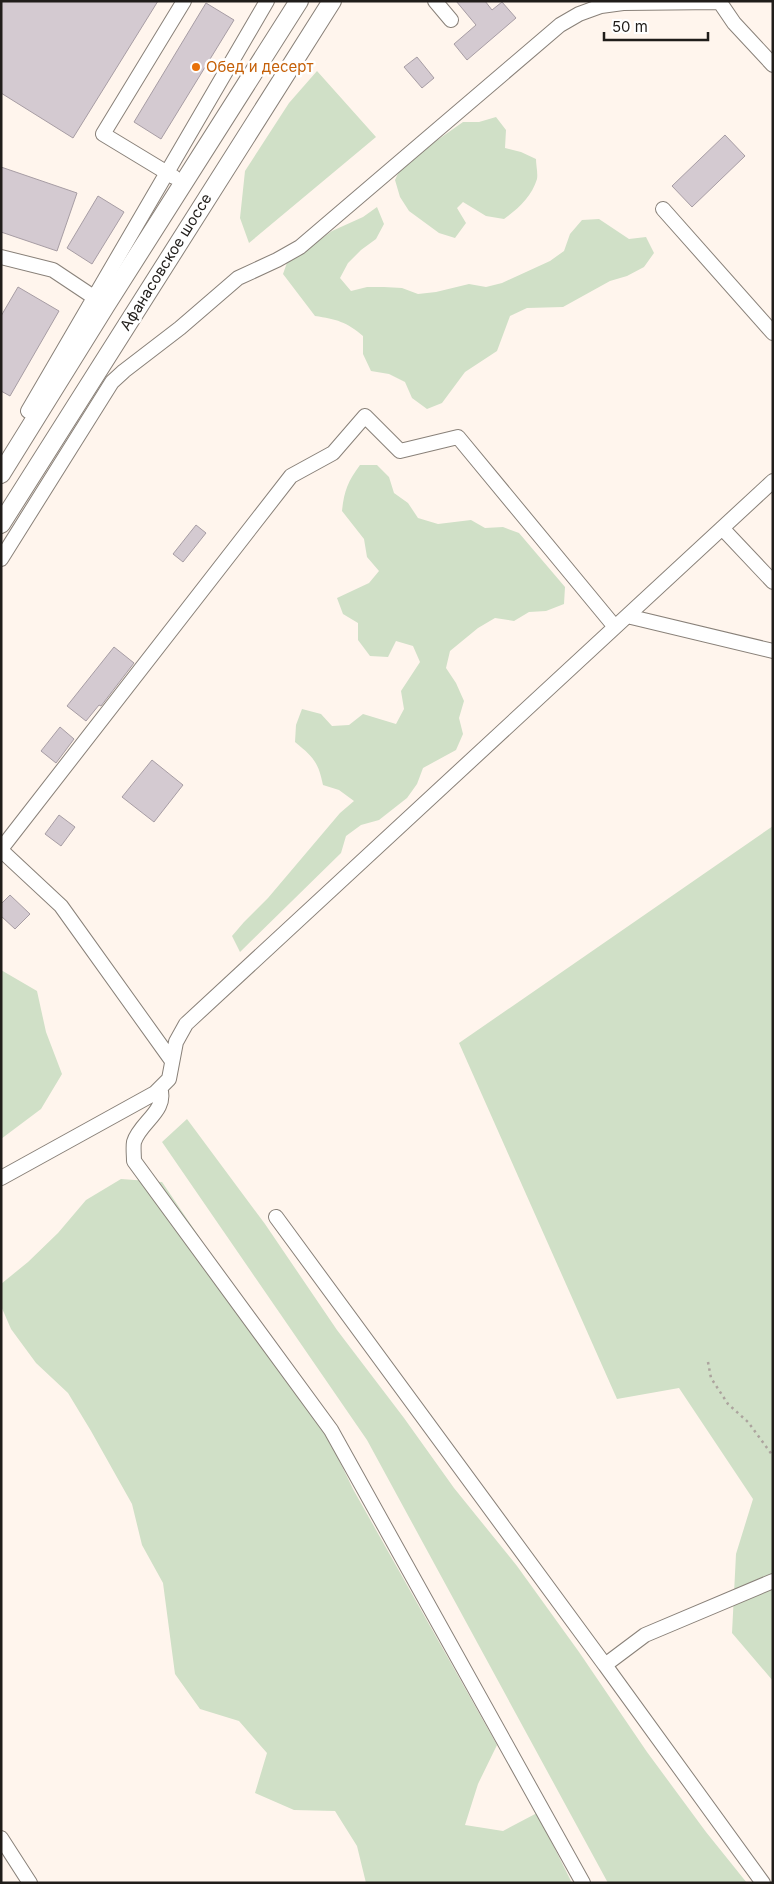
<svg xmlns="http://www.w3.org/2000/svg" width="774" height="1884" font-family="Inter,sans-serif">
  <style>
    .green { fill: #d0e0c7 }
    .building { fill: #d4cad1; stroke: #a79da4 }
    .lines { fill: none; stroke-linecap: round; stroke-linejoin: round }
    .minor-casing { stroke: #898179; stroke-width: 16 }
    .major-casing { stroke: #898179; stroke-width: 20 }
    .path { stroke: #aca49e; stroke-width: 2.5; stroke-dasharray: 2.5 4; stroke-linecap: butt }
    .minor { stroke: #fff; stroke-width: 14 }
    .major { stroke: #fff; stroke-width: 18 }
    .food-dot { fill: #e8710a; stroke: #fff; stroke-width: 2 }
    .labels { text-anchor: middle; stroke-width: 5; stroke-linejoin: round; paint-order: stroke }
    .food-label { font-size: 15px; fill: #c56008; stroke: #fff; text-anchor: start }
    .street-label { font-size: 15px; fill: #201d1a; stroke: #fff }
  </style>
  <rect width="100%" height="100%" fill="#fff5ed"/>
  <path class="green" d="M 317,71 L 376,137 L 249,243 L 240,218 L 245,171 L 289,103 Z
    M 496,117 L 506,130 L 505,148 L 521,152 L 536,159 C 536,165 538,173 537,179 C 532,196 518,209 504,219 L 486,216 L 463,202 L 457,208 L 466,223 L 455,238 L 439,233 L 409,211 L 400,197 L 395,180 L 402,165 L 463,122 L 479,122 Z
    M 377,207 L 384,224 L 376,239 L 361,250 L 348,263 L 340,278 L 351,291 L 367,287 L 384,287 L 402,288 L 418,294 L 436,292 L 469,284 L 486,287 L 502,283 L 550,261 L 564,251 L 570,234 L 582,220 L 599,219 L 629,239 L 646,237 L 654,253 L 644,267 L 627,276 L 610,281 L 563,307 L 527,308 L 510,316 L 497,351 L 465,372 L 442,403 L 427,409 L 412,398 L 405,382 L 389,374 L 371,371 L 363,354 L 363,336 C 347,322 336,319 315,316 L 283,274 L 289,257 L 318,241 L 332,231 L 363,217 Z
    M 360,465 L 377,465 L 389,477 L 394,493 L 408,503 L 418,518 L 438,524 L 471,520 L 485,528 L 503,527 L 519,533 L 565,587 L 564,604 L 546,611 L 529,612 L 514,621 L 495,618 L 478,628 L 450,651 L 446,668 L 456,683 L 464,701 L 459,718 L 463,734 L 456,750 L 423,768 L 417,784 L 407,798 L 379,820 L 361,825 L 346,836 L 341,853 L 240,952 L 232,936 L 244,922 L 268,898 L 340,813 L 354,801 L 339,790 L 323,785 C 318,761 313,757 295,742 L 296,725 L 302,709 L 321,714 L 332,726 L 349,725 L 363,714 L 396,724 L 404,709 L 401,691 L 420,662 L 413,646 L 396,641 L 388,657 L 370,656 L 358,640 L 358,623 L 343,614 L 337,598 L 369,583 L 379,571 L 367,557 L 364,539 L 342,511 C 344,491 348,481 360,465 Z
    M 773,826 L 773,1681 L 732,1633 L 736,1554 L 753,1499 L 679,1388 L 617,1399 L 459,1043 Z
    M 1,970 L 37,991 L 46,1032 L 62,1074 L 41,1109 L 1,1139 Z
    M 187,1119 L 265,1224 L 337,1330 L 404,1418 L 454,1488 L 517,1566 L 579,1652 L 647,1752 L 706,1832 L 747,1883 L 608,1883 L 367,1440 L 162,1142 Z
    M 121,1179 L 162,1182 L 311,1402 L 353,1489 L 497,1745 L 478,1784 L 465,1825 L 503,1831 L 537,1813 L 572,1883 L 366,1883 L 357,1846 L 335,1811 L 294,1810 L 255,1793 L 267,1753 L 239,1721 L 200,1709 L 175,1674 L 163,1583 L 142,1545 L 132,1504 L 91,1431 L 68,1393 L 36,1363 L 11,1329 L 1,1306 L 1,1284 L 28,1262 L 58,1233 L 86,1200 Z"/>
  <path class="building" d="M 1,1 L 158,1 L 73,138 L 1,93 Z
    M 456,1 L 485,1 L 492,10 L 502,2 L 516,18 L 467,60 L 454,44 L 476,25 Z
    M 206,3 L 234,20 L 161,139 L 134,122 Z
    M 417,57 L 434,78 L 422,88 L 404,67 Z
    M 725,135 L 745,156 L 692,207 L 672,186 Z
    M 1,167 L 77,193 L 57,251 L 1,232 Z
    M 98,196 L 124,212 L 92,264 L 67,248 Z
    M 18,287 L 59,311 L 10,396 L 1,391 L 1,316 Z
    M 196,525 L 206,533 L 183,562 L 173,554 Z
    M 114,647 L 134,663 L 101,706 L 99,705 L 86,721 L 67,706 Z
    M 60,727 L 74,739 L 56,763 L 41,751 Z
    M 152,760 L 183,785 L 154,822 L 122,797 Z
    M 59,815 L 75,827 L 61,846 L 45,834 Z
    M 10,895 L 30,914 L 15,929 L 1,916 L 1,904 Z"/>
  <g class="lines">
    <defs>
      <path id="minor" d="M 435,1 L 451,20
        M 719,1 L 734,23 L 773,65
        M 174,177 L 103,134 L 184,1
        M 663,209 L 773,333
        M 1,257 L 53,270 L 101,302
        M 28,411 L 267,1
        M 722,528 L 773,582
        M 1,559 L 112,382 L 124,371 L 180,328 L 238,278 L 277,260 L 300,247 L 560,25 L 579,14 L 601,6 L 623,3 L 719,2
        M 627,616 L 773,651
        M 1,849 L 291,476 L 333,453 L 365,416 L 400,451 L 458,437 L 615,627
        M 1,850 L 61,906 L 172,1061
        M 160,1088 C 168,1111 140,1122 134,1142 C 133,1147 134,1156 134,1161 L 331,1430 L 583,1883
        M 1,1178 L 155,1093 L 169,1079 L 176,1042 L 186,1024 L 773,481
        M 276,1217 L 605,1665
        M 1,1838 L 30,1883
        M 763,1883 L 605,1665 L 645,1635 L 773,1581"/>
      <path id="major" d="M 1,474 L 106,305 L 299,1
        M 1,524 L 332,1"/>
    </defs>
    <use href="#minor" class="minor-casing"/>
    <use href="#major" class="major-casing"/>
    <path class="path" d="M 708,1362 L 711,1378 L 728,1404 L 748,1422 L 773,1456"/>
    <use href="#minor" class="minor"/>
    <use href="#major" class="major"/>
  </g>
  <circle class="food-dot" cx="196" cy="67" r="5"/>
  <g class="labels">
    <g class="food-label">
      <text x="206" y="72">Обед и десерт</text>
    </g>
    <g class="street-label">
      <text transform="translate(166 262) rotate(-58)" y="5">Афанасовское шоссе</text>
    </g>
  </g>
  <rect width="774" height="1884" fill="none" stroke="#201d1a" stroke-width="5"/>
  <path d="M604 32v8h104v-8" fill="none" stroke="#201d1a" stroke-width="2.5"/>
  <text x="612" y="32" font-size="15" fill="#201d1a" stroke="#ffffff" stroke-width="4" paint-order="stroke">50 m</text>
</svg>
